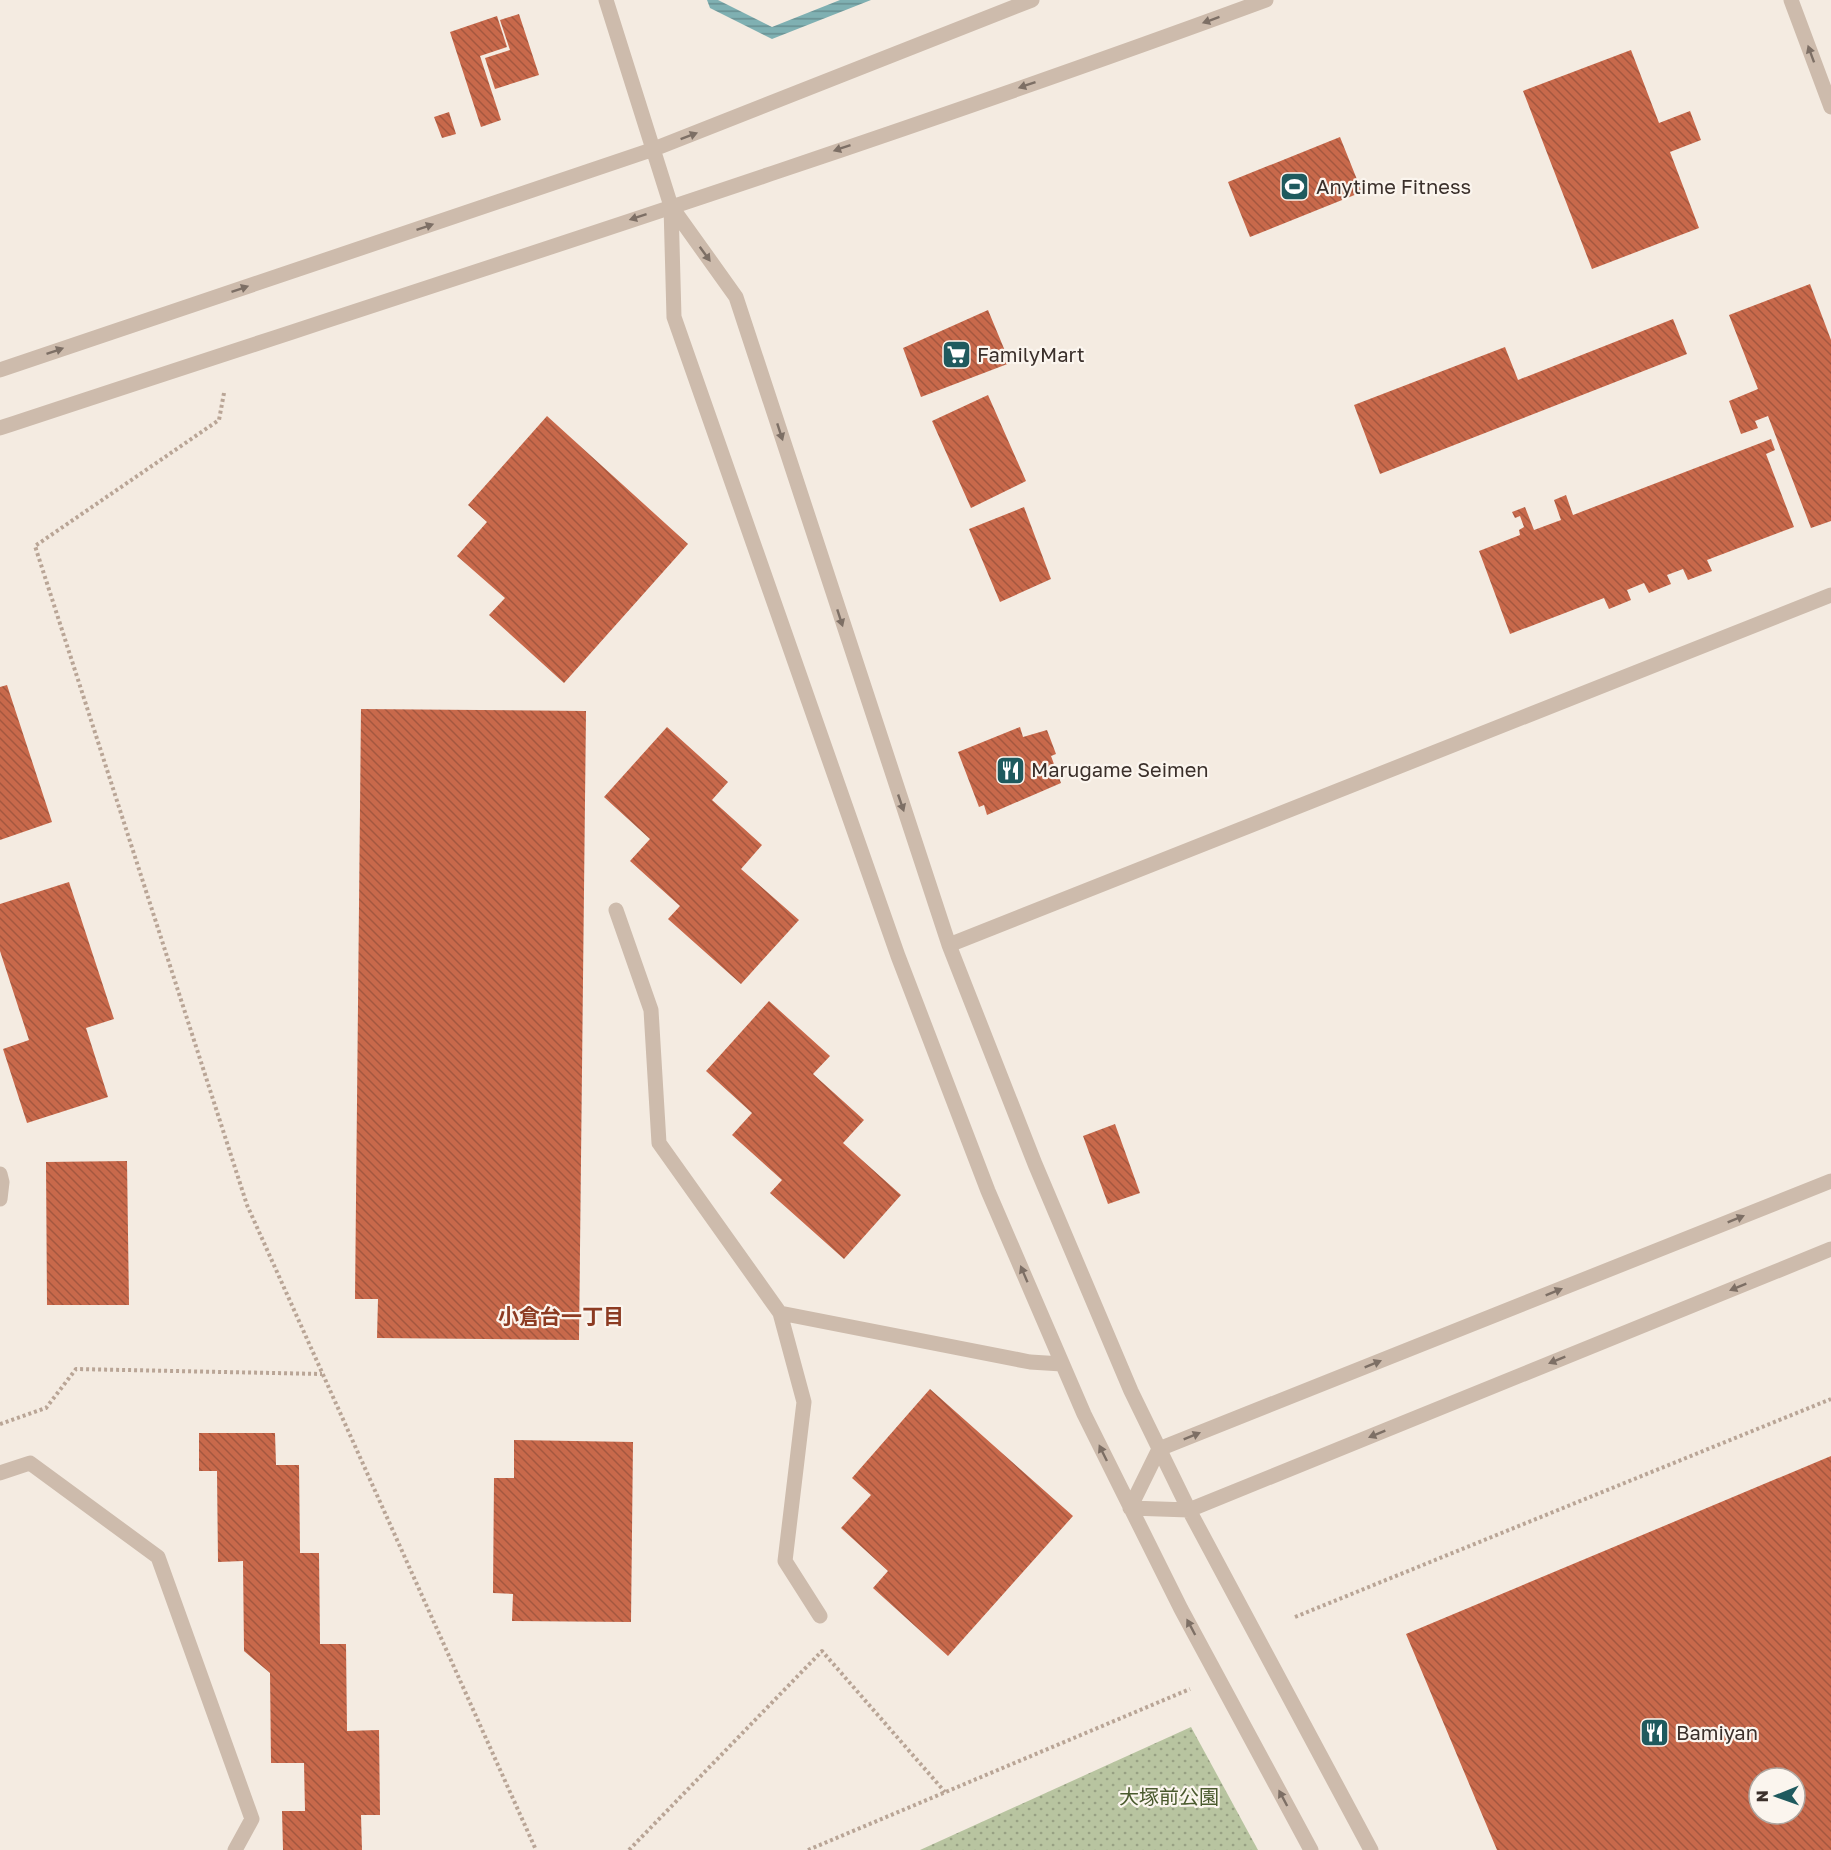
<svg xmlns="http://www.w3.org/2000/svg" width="1831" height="1850" font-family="'Golos Text','Noto Sans JP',sans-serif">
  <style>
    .park { fill: url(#park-dots) }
    .water { fill: url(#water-rules) }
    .building { fill: url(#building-back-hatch); fill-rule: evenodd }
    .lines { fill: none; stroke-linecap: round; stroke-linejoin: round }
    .path { stroke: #b9a596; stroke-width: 4; stroke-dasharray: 3 3; stroke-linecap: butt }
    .minor { stroke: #cdbbac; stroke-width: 15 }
    .oneway { fill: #7d6f65 }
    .labels { text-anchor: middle; stroke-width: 4.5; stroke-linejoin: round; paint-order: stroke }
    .poi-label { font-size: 20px; fill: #3b302b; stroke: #fbf5ee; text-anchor: start }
    .park-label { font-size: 20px; fill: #4a5a2e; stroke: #fbf5ee }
    .neighbourhood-label { font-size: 21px; font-weight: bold; fill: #8c3b22; stroke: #fbf5ee }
  </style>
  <defs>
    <pattern id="park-dots" width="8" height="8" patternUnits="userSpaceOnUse" patternTransform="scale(1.5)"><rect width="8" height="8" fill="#b8c4a0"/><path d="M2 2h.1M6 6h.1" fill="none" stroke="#97a083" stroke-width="1.8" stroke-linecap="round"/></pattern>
    <pattern id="water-rules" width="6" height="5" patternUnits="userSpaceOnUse" patternTransform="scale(1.5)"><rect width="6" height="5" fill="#7fb0b2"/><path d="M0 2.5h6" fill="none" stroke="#699091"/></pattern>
    <pattern id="building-back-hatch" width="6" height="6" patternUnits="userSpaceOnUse" patternTransform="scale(1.5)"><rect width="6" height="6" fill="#c8694b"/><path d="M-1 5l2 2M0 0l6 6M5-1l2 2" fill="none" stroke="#a4573f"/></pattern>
  </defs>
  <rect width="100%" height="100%" fill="#f4ebe1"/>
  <path class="park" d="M 1191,1727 L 1258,1850 L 920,1850 Z"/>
  <path class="water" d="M 707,0 L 718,0 L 772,27 L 840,0 L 871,0 L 772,39 L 710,8 Z"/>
  <path class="building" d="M 519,14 L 539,75 L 495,89 L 485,58 L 510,50 L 500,20 Z
    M 497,16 L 507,47 L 480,56 L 501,120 L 481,127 L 450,32 Z
    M 1631,50 L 1659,123 L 1690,111 L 1701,140 L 1670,152 L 1699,228 L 1592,269 L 1523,91 Z
    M 449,112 L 456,134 L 442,138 L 434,117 Z
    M 1340,137 L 1362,192 L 1250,237 L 1228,182 Z
    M 1810,284 L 1831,340 L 1831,521 L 1811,528 L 1768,416 L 1755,421 L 1758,428 L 1741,434 L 1729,401 L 1758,389 L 1729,315 Z
    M 988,310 L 1010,363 L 921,397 L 903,348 Z
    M 1673,319 L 1687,354 L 1380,474 L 1354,405 L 1505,347 L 1518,380 Z
    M 988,395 L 1026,481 L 971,508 L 932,421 Z
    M 547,416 L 688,544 L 564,683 L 489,615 L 505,598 L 457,556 L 487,522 L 468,505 Z
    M 1771,439 L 1775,450 L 1766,454 L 1794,527 L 1707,560 L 1712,571 L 1688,580 L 1683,569 L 1667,575 L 1671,584 L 1649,593 L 1644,583 L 1627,590 L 1631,600 L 1609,609 L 1604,598 L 1510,634 L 1479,551 L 1520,535 L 1519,530 L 1524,527 L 1520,516 L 1515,518 L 1512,512 L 1525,507 L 1534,530 L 1561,520 L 1554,500 L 1566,495 L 1573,515 Z
    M 1024,507 L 1051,579 L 1000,602 L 969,529 Z
    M 7,685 L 52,822 L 0,840 L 0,687 Z
    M 361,709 L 586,711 L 579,1340 L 377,1338 L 378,1299 L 355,1299 Z
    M 667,727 L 728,782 L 712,800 L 762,845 L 741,869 L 799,920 L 741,984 L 668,919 L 680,906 L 630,861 L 650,839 L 604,797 Z
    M 1020,727 L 1023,737 L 1047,730 L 1056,754 L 1051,756 L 1061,783 L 987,815 L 984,805 L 979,807 L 958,752 Z
    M 69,882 L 114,1019 L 86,1028 L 108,1097 L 27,1123 L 3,1049 L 29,1040 L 0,951 L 0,904 Z
    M 769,1001 L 830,1056 L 813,1074 L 864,1120 L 843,1143 L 901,1195 L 844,1259 L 770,1193 L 782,1180 L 732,1135 L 752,1113 L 706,1071 Z
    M 1115,1124 L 1140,1193 L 1108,1204 L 1083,1136 Z
    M 127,1161 L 129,1305 L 47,1305 L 46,1162 Z
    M 930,1389 L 1073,1516 L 948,1656 L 873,1588 L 888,1571 L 841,1528 L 871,1495 L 852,1478 Z
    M 199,1433 L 275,1433 L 276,1465 L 299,1465 L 300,1553 L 319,1553 L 320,1644 L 346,1644 L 347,1731 L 379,1730 L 380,1815 L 361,1815 L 362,1850 L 283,1850 L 282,1811 L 305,1811 L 304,1763 L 271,1763 L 270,1673 L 244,1651 L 243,1561 L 218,1562 L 217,1471 L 199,1471 Z
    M 514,1440 L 633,1442 L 631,1622 L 512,1621 L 513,1594 L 493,1593 L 494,1478 L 514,1478 Z
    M 1831,1456 L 1831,1850 L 1497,1850 L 1406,1634 ZM 1759,1778 L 1795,1778 L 1795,1814 L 1759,1814 Z"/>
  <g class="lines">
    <path class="path" d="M 224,393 L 219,420 L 35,546 L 247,1205 L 536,1850
      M 0,1424 L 46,1408 L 76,1369 L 322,1374
      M 1295,1617 L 1831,1399
      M 629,1850 L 822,1651 L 945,1792
      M 808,1850 L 1190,1689"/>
    <path class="minor" d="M 606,0 L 671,206 L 674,317 L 898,956 L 988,1191 L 1084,1414 L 1181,1609 L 1311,1850
      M 1791,0 L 1831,107
      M 671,206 L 736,297 L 949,945 L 1035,1164 L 1131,1391 L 1189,1510 L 1371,1850
      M 0,370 L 654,149 L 1032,0
      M 0,428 C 423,288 848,154 1266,0
      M 616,910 L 651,1010 L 659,1143 L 780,1313 L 1030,1362 L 1062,1364
      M 949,945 L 1831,595
      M 0,1174 L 2,1182 L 0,1199
      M 1831,1181 L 1159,1449 L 1130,1508 L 1189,1510 L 1831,1249
      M 780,1313 L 804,1402 L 785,1561 L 820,1616
      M 0,1473 L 30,1463 L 158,1557 L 252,1819 L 235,1850"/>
  </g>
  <defs><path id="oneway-solid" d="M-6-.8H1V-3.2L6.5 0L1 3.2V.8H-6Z" transform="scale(1.5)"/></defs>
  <g class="oneway">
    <use href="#oneway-solid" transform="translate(1211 20) rotate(160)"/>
    <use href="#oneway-solid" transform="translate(1811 54) rotate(-110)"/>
    <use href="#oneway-solid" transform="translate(1027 85) rotate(161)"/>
    <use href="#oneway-solid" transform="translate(689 136) rotate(-21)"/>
    <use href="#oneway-solid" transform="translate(842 148) rotate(161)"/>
    <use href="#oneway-solid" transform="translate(638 217) rotate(162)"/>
    <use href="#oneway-solid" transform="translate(425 227) rotate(-19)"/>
    <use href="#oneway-solid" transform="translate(705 254) rotate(54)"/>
    <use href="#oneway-solid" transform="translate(240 289) rotate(-19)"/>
    <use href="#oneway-solid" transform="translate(55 351) rotate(-19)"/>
    <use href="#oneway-solid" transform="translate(780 432) rotate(72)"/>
    <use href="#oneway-solid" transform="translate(840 618) rotate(72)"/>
    <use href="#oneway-solid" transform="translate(901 803) rotate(71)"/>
    <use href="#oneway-solid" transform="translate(1736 1219) rotate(-22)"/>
    <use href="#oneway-solid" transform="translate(1024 1274) rotate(-113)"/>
    <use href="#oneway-solid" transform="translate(1738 1287) rotate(158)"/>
    <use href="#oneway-solid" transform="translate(1554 1292) rotate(-22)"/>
    <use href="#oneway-solid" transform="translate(1557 1360) rotate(158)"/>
    <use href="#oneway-solid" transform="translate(1373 1364) rotate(-22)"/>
    <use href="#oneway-solid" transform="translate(1377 1434) rotate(158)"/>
    <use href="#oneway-solid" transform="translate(1192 1436) rotate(-22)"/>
    <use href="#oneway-solid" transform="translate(1103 1453) rotate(-116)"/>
    <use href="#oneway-solid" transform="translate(1191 1627) rotate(-118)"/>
    <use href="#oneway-solid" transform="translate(1283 1798) rotate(-118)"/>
  </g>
  <defs>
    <symbol id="stadium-square" viewBox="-11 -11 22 22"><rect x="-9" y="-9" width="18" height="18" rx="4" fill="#1f5a5e" stroke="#fbf5ee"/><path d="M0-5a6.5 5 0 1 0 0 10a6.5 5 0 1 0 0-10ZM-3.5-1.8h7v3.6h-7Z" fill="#fff"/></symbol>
    <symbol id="supermarket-square" viewBox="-11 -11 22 22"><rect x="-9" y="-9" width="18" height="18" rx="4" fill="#1f5a5e" stroke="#fbf5ee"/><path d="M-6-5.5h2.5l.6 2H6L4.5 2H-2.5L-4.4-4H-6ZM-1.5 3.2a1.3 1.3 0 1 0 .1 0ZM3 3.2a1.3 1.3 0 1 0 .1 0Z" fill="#fff"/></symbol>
    <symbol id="restaurant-square" viewBox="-11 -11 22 22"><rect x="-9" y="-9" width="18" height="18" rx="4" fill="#1f5a5e" stroke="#fbf5ee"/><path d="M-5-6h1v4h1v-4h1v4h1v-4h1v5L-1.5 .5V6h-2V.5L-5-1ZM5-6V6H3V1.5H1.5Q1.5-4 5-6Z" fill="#fff"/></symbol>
  </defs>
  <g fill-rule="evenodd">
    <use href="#stadium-square" x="1278" y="170" width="33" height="33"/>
    <use href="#supermarket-square" x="940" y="338" width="33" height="33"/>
    <use href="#restaurant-square" x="994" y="754" width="33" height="33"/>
    <use href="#restaurant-square" x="1638" y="1716" width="33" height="33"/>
  </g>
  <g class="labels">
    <g class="poi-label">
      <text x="1316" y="194">Anytime Fitness</text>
      <text x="977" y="362">FamilyMart</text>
      <text x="1031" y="777">Marugame Seimen</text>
      <text x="1676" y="1740">Bamiyan</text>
    </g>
    <g class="park-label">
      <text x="1169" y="1804">大塚前公園</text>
    </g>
    <g class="neighbourhood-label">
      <text x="561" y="1324">小倉台一丁目</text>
    </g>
  </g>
  <g transform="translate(1777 1796) rotate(269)"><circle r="28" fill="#fbf5ee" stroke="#aea6a0" stroke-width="1.5"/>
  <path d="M0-4.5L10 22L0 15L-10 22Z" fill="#1f5a5e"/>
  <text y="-9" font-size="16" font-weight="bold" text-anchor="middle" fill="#3b302b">N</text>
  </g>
</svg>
